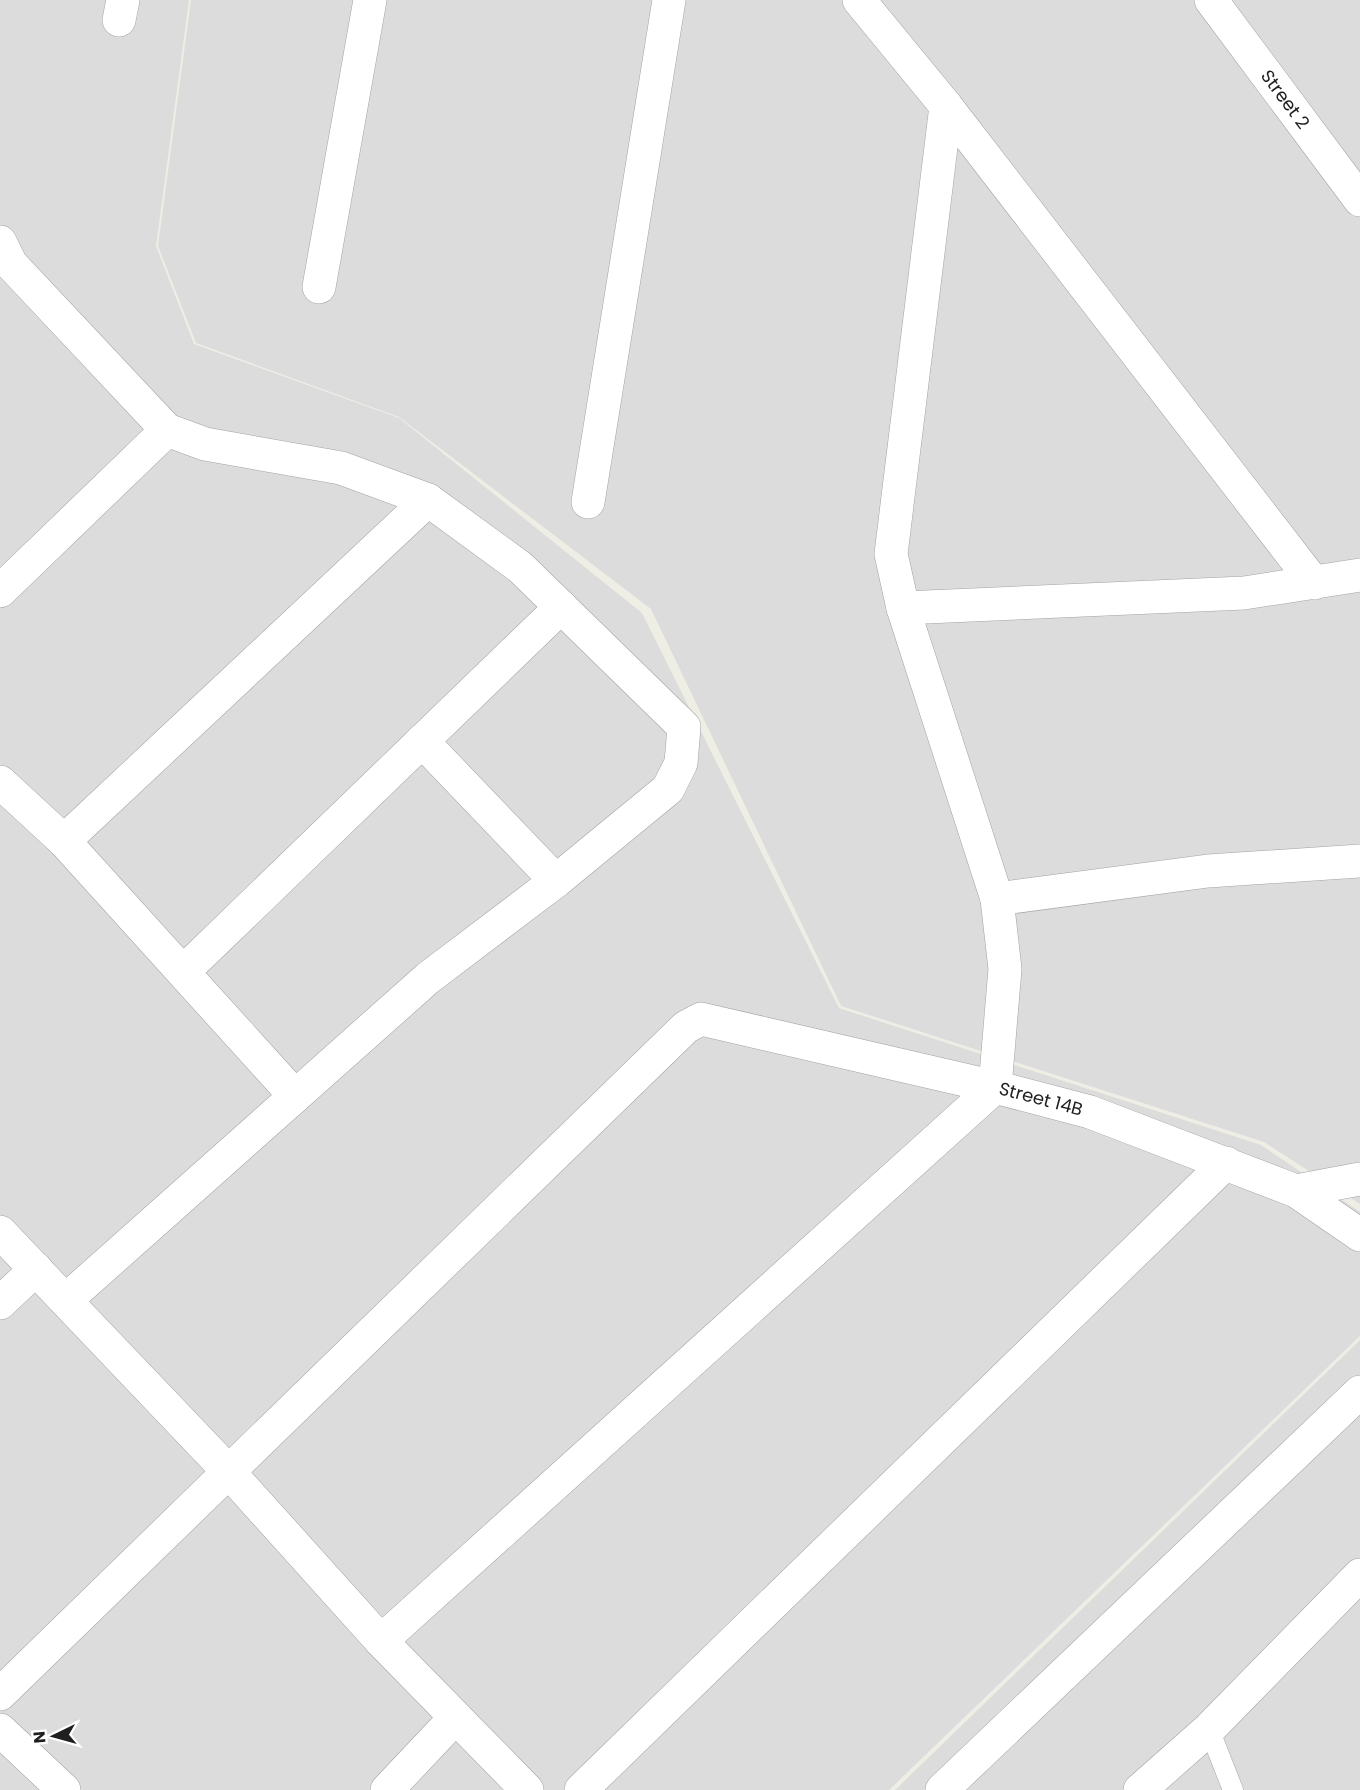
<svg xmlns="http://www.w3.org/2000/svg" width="1360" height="1790" font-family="Poppins,sans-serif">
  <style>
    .residential { fill: #dddcdc }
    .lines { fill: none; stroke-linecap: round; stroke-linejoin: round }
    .service-casing { stroke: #a3a3a3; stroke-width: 21 }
    .minor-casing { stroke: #a3a3a3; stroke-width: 34 }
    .service { stroke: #fff; stroke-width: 20 }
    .minor { stroke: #fff; stroke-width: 33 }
    .labels { text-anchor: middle; stroke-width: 4.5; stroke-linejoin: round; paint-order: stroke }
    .street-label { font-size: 18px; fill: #1f1f1f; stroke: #fff }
  </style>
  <rect width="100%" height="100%" fill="#efeee5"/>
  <path class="residential" d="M 0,0 L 189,0 L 156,246 L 194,344 L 399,418 L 642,613 L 839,1008 L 1261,1145 L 1360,1212 L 1360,1336 L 889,1790 L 0,1790 Z
    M 191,0 L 1360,0 L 1360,1204 L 1264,1142 L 841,1006 L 651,609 L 399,417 L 196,343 L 158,246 Z
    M 1360,1340 L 1360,1790 L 895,1790 Z"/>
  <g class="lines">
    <defs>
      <path id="service" d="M 1209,1729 L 1233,1790"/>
      <g id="minor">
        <path d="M 859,0 L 946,106 L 1314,583"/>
        <path id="s1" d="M 1211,0 L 1360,200"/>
        <path d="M 119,20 L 123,0"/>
        <path d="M 0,242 L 11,264 L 167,430 L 205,444 L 341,468 L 428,500 L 520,567 L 684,727 L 681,763 L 668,789 L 556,881 L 428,978 L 66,1300"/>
        <path d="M 319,287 L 370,0"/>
        <path d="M 588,502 L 669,0"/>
        <path d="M 0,591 L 167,430"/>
        <path d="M 903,608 L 1244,593 L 1360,575"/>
        <path d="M 422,741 L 556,881"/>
        <path d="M 0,782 L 64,841 L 295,1096"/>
        <path d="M 64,841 L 428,500"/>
        <path d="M 997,899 L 1208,871 L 1360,861"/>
        <path d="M 183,972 L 561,607"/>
        <path d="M 1296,1191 L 1360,1179"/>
        <path d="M 0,1232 L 228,1471 L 381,1641 L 527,1790"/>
        <path d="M 0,1303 L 36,1269"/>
        <path d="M 381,1641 L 995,1087 L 1005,969 L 997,899 L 903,608 L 891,554 L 946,106"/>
        <path id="s2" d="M 0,1694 L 686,1027 L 701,1019 L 995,1087 L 1090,1112 L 1296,1191 L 1360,1235"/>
        <path d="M 0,1730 L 64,1790"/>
        <path d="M 387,1790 L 455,1718"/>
        <path d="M 581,1790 L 1226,1163"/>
        <path d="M 942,1790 L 1360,1392"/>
        <path d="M 1140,1790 L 1209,1729 L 1360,1575"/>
      </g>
    </defs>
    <use href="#service" class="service-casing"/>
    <use href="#minor" class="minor-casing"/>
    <use href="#service" class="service"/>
    <use href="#minor" class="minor"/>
  </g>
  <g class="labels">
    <g class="street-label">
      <text dy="6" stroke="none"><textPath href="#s1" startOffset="124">Street 2</textPath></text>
      <text dy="6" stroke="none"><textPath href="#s2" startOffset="1323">Street 14B</textPath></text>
    </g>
  </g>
  <g transform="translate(54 1736) rotate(265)" stroke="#ffffff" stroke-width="4.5" paint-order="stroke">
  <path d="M0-4.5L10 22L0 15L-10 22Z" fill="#1f1f1f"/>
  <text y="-9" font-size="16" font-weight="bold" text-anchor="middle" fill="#1f1f1f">N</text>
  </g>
</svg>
